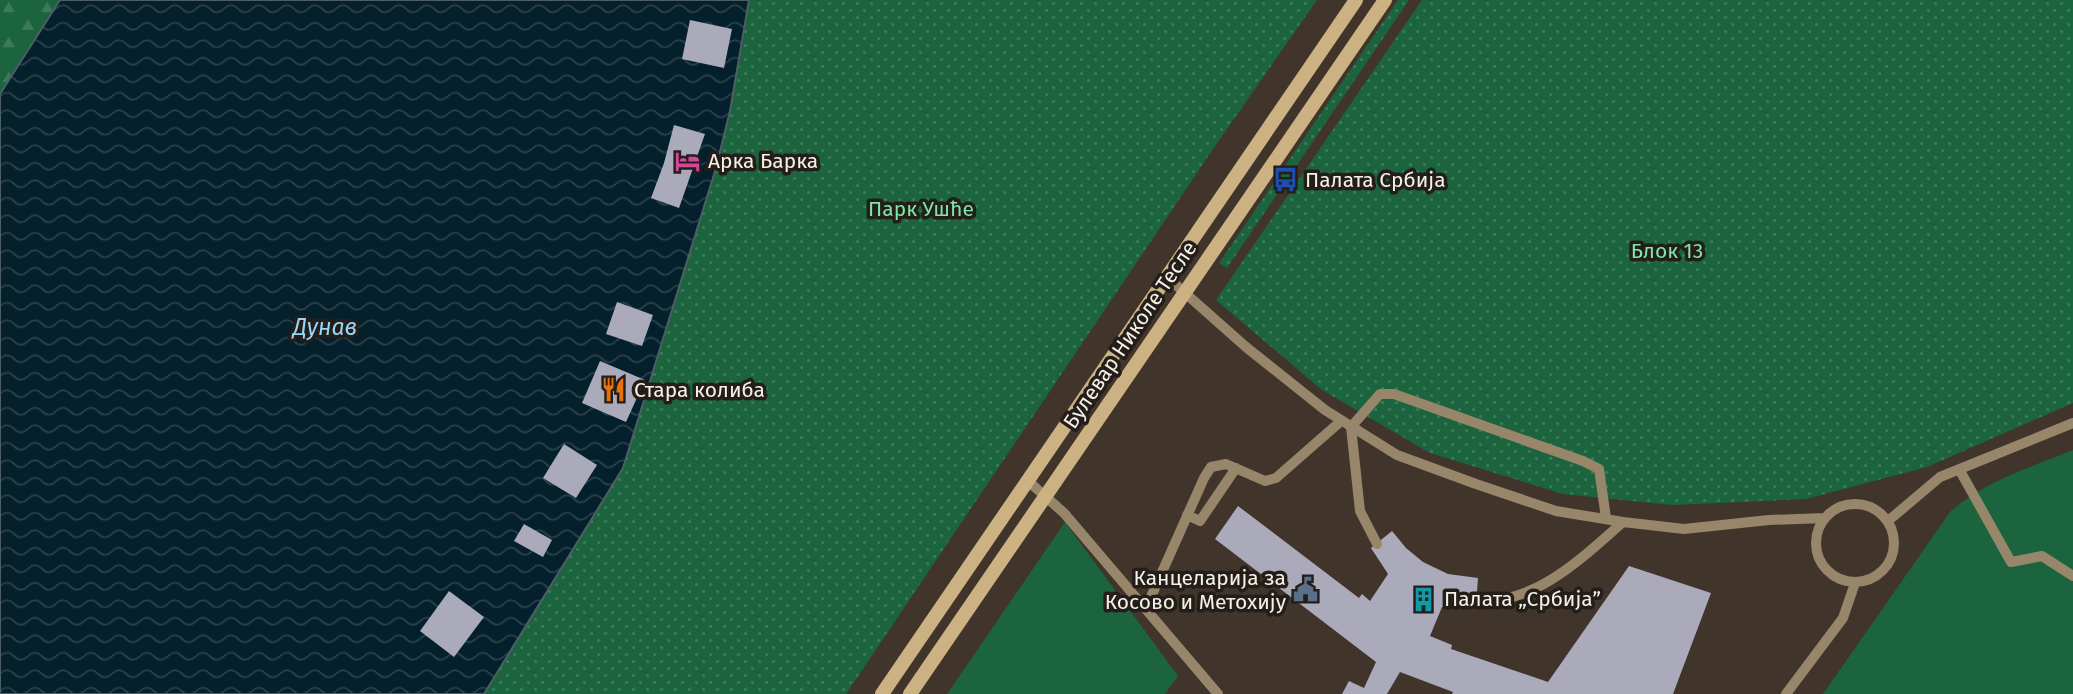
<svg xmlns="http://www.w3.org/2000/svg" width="2073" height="694" font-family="'Fira Sans',sans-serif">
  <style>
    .grass { fill: url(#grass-dots) }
    .forest { fill: url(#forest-firs) }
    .garden { fill: #1b643e }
    .water { fill: url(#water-waves); stroke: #4d5e65; stroke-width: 2 }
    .building { fill: #abaabb }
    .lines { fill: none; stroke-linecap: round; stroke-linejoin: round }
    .service { stroke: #978669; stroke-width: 10 }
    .secondary { stroke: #ccb282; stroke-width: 14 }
    .labels { text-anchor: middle; stroke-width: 7; stroke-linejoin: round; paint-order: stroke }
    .poi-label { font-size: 21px; fill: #f7f0e9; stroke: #231e19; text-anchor: start }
    .park-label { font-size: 21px; fill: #7ee7a8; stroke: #231e19 }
    .street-label { font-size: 21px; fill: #f7f0e9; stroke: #231e19 }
    .water-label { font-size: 23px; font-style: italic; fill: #96d6f7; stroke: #231e19 }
  </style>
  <defs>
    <pattern id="grass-dots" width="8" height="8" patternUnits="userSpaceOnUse" patternTransform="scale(1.75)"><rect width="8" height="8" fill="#1b643e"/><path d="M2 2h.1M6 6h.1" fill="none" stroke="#3d7a5a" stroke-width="1.8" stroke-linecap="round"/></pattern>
    <pattern id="forest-firs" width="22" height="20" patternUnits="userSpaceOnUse" patternTransform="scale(1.75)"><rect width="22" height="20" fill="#1b643e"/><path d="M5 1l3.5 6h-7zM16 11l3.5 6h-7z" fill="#3d7a5a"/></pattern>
    <pattern id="water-waves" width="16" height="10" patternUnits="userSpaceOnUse" patternTransform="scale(1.75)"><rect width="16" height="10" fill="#04202c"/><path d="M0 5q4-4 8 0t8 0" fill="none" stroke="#29414b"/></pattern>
  </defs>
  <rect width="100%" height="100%" fill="#41352b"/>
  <path class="grass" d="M 749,0 L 1317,0 L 1213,149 L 846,694 L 484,694 L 623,468 L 716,168 L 730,111 Z
    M 1398,0 L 1409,0 L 1227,268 L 1219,263 Z
    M 1422,0 L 2073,0 L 2073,403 L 1927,467 L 1806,499 L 1672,505 L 1563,494 L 1430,453 L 1322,390 L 1216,300 Z"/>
  <path class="forest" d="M 0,0 L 60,0 L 0,94 Z"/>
  <path class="garden" d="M 2073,450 L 2073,694 L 1823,694 L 1950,512 C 1984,481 2031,467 2073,450 Z
    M 1065,522 L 1178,676 L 1165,694 L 947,694 Z"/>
  <path class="water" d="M 60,0 L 749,0 L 730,111 L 716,168 L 623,468 L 484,694 L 0,694 L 0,94 Z"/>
  <path class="building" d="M 690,20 L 732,29 L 724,68 L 682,59 Z
    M 674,125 L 705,134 L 679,208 L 651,198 L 664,163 Z
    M 617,302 L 653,315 L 642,346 L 606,334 Z
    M 600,361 L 645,380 L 626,422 L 582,403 Z
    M 564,444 L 597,465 L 576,498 L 543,478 Z
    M 1238,506 L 1359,598 L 1362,594 L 1370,601 L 1388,574 L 1371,548 L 1392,531 L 1406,548 L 1423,562 L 1448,574 L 1478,578 L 1476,606 L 1442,607 L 1430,636 L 1452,645 L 1451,649 L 1548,682 L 1629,566 L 1711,593 L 1673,694 L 1452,694 L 1453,692 L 1400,672 L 1387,694 L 1342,694 L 1349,681 L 1364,688 L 1376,662 L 1215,539 Z
    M 524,524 L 552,540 L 543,557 L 514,541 Z
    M 449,591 L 484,617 L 454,657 L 420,631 Z"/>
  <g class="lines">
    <path class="service" d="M 1167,277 L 1246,347 L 1325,410 L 1397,455 L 1476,484 L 1556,511 L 1623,522 L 1684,529 L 1769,520 L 1825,518
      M 1959,469 L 2011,562 L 2042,556 L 2073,576
      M 1028,481 L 1064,513 L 1218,694
      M1816 543a39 39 0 1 1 78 0a39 39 0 1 1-78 0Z
      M 1187,515 L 1200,521 L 1236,468
      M 1888,521 L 1940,477 L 2073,423
      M 1377,544 L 1360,511 L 1351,427 L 1380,394 L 1394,394 L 1583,461 L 1599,469 L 1606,518
      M 1477,601 C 1536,604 1582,558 1623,522
      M 1146,608 L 1204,478 L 1211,467 L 1226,464 L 1265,481 L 1276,478 L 1341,421
      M 1786,694 L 1843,618 L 1855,583"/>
    <path class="secondary" d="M 882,694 L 1356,0
      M 910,694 L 1385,0"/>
  </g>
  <defs>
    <symbol id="hotel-bare" viewBox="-9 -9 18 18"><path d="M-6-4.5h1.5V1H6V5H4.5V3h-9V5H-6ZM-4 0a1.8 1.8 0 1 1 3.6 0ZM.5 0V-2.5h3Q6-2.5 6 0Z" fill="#d1479c" stroke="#231e19" stroke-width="2.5" paint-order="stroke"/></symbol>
    <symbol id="bus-bare" viewBox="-9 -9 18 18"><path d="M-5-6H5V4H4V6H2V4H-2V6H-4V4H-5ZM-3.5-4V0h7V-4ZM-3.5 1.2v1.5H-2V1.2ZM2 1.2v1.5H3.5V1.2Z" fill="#1a4fb4" stroke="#231e19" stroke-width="2.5" paint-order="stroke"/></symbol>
    <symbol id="restaurant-bare" viewBox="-9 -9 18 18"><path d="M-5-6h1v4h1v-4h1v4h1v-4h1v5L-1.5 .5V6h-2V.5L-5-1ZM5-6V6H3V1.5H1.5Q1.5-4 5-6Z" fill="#e8710a" stroke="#231e19" stroke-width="2.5" paint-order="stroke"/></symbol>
    <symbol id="civic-bare" viewBox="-9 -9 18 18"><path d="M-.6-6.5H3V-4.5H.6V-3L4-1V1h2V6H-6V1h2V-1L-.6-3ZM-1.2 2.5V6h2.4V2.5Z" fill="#5c6f8a" stroke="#231e19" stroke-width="2.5" paint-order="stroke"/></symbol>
    <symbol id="building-bare" viewBox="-9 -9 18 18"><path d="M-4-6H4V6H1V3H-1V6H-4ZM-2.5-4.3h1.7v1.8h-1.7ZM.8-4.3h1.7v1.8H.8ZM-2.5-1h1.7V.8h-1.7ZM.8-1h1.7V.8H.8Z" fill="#0f9aa8" stroke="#231e19" stroke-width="2.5" paint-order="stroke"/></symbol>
  </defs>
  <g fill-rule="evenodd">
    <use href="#hotel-bare" x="670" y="144" width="35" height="35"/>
    <use href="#bus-bare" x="1268" y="162" width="35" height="35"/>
    <use href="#restaurant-bare" x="596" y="372" width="35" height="35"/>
    <use href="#civic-bare" x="1288" y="572" width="35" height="35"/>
    <use href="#building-bare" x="1406" y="582" width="35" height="35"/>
  </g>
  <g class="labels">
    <g class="poi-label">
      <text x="708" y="168">Арка Барка</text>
      <text x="1305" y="187">Палата Србија</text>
      <text x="634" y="397">Стара колиба</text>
      <text x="1286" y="585" text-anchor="end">Канцеларија за<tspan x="1286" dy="24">Косово и Метохију</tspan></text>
      <text x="1444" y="606">Палата „Србија”</text>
    </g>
    <g class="park-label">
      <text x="921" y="216">Парк Ушће</text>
      <text x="1667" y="258">Блок 13</text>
    </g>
    <g class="street-label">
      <text transform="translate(1130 335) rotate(-56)" y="7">Булевар Николе Тесле</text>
    </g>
    <g class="water-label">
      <text x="325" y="335">Дунав</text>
    </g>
  </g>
</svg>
